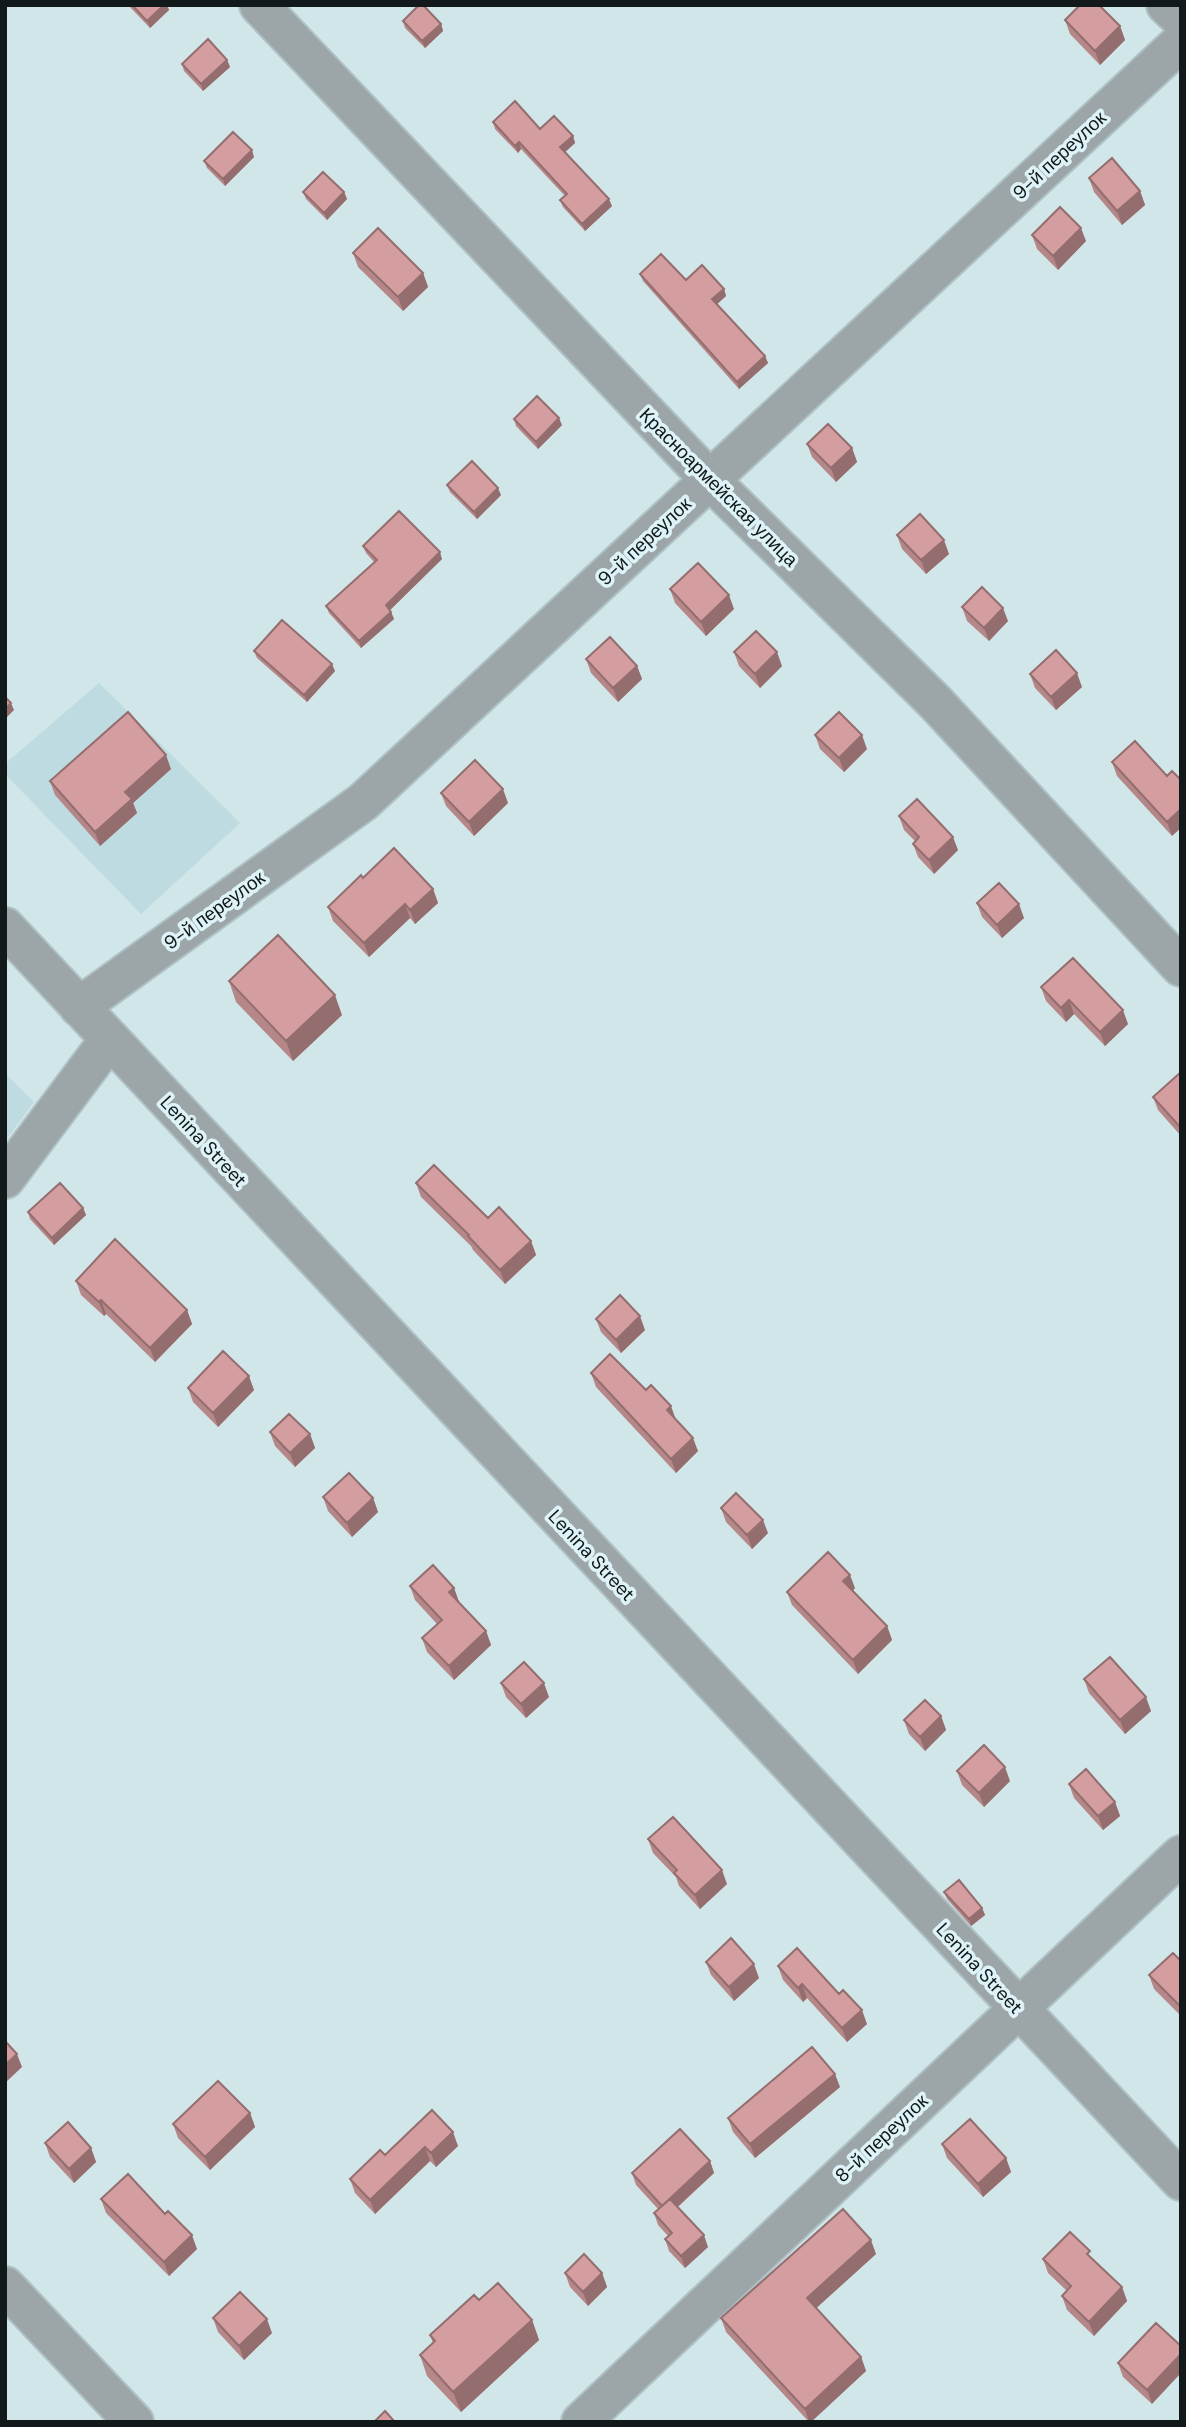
<svg xmlns="http://www.w3.org/2000/svg" width="1186" height="2427" font-family="'DM Sans',sans-serif">
  <style>
    .built { fill: #bddbe0 }
    .lines { fill: none; stroke-linecap: round; stroke-linejoin: round }
    .minor-casing { stroke: #aec1c4; stroke-width: 42 }
    .minor { stroke: #9ca5a7; stroke-width: 38 }
    .wall { fill: #b68789 }
    .shaded-wall { fill: #946e6f }
    .building { fill: #d49d9f; stroke: #946e6f; stroke-width: 2 }
    .labels { text-anchor: middle; stroke-width: 7; stroke-linejoin: round; paint-order: stroke }
    .street-label { font-size: 19px; fill: #11191a; stroke: #def3f7 }
  </style>
  <rect width="100%" height="100%" fill="#d1e6e9"/>
  <path class="built" d="M 99,683 L 240,823 L 141,914 L 5,774 L 5,764 Z
    M 5,1073 L 34,1102 L 5,1141 Z"/>
  <g class="lines">
    <defs>
      <path id="minor" d="M 259,5 L 710,480 L 935,702 L 1181,967
        M 1166,5 L 1181,19
        M 5,927 L 1181,2181
        M 79,1007 L 363,802 L 1181,42
        M 5,1179 L 109,1040
        M 5,2286 L 134,2422
        M 581,2422 L 1181,1855"/>
    </defs>
    <use href="#minor" class="minor-casing"/>
    <use href="#minor" class="minor"/>
  </g>
  <path class="wall" d="M 128,5 L 167,5 L 169,10 L 150,28 Z
    M 1065,20 L 1120,26 L 1125,40 L 1100,65 L 1070,34 Z
    M 403,21 L 441,24 L 443,31 L 425,48 L 405,28 Z
    M 227,60 L 230,67 L 203,91 L 184,71 L 182,64 Z
    M 493,122 L 540,129 L 573,136 L 575,143 L 565,152 L 612,206 L 585,231 L 563,207 L 560,200 L 565,196 L 521,149 L 518,153 L 495,129 Z
    M 254,157 L 225,186 L 207,168 L 204,161 Z
    M 1089,178 L 1140,191 L 1145,205 L 1122,225 L 1094,192 Z
    M 303,192 L 344,192 L 347,199 L 327,220 L 306,199 Z
    M 1032,235 L 1086,241 L 1058,270 L 1037,249 Z
    M 353,253 L 423,273 L 428,287 L 403,311 L 358,267 Z
    M 640,274 L 686,280 L 724,289 L 726,296 L 717,304 L 765,356 L 768,363 L 739,389 L 643,281 Z
    M 514,419 L 562,425 L 538,449 L 516,426 Z
    M 807,444 L 852,448 L 857,462 L 836,482 L 812,457 Z
    M 447,485 L 501,495 L 477,519 L 450,492 Z
    M 897,535 L 949,554 L 926,574 L 902,549 Z
    M 363,546 L 442,559 L 390,610 L 394,619 L 361,648 L 329,613 L 326,606 L 374,562 L 366,553 Z
    M 670,589 L 734,609 L 706,636 L 675,603 Z
    M 962,607 L 1008,621 L 989,641 L 967,621 Z
    M 254,651 L 335,671 L 307,702 L 257,658 Z
    M 734,652 L 782,666 L 760,688 L 739,666 Z
    M 586,659 L 637,666 L 642,679 L 618,702 L 591,673 Z
    M 1030,674 L 1082,687 L 1056,710 L 1035,688 Z
    M 815,735 L 867,749 L 844,772 L 820,749 Z
    M 1112,762 L 1167,776 L 1172,836 L 1117,776 Z
    M 171,769 L 133,803 L 137,813 L 100,846 L 55,795 L 50,781 Z
    M 441,793 L 508,803 L 474,836 L 446,806 Z
    M 899,816 L 958,850 L 934,874 L 918,857 L 913,844 L 915,841 L 904,830 Z
    M 433,889 L 438,903 L 415,924 L 410,918 L 369,957 L 333,921 L 328,907 Z
    M 977,903 L 1024,918 L 1002,938 L 982,917 Z
    M 229,981 L 342,1015 L 293,1061 L 236,1002 Z
    M 1041,987 L 1128,1024 L 1105,1046 L 1074,1014 L 1066,1022 L 1046,1001 Z
    M 1181,1072 L 1181,1136 L 1158,1110 L 1153,1097 Z
    M 416,1183 L 488,1218 L 531,1241 L 536,1255 L 505,1284 L 473,1250 L 471,1246 L 421,1197 Z
    M 83,1208 L 86,1215 L 54,1245 L 30,1219 L 28,1212 Z
    M 76,1281 L 187,1310 L 192,1324 L 155,1362 L 106,1314 L 104,1316 L 81,1295 Z
    M 596,1319 L 645,1330 L 621,1353 L 601,1332 Z
    M 591,1373 L 698,1451 L 676,1473 L 596,1387 Z
    M 188,1388 L 254,1390 L 218,1427 L 193,1402 Z
    M 270,1432 L 310,1434 L 315,1448 L 295,1467 L 275,1446 Z
    M 323,1497 L 373,1498 L 378,1512 L 352,1537 L 328,1511 Z
    M 721,1508 L 768,1533 L 752,1549 L 726,1522 Z
    M 410,1586 L 454,1588 L 459,1602 L 486,1631 L 491,1645 L 454,1680 L 427,1652 L 422,1638 L 437,1624 L 415,1600 Z
    M 855,1588 L 853,1591 L 887,1626 L 892,1640 L 858,1674 L 792,1605 L 787,1592 Z
    M 1084,1679 L 1151,1711 L 1125,1734 L 1089,1693 Z
    M 501,1683 L 549,1697 L 526,1718 L 506,1697 Z
    M 941,1716 L 946,1730 L 925,1751 L 909,1734 L 904,1720 Z
    M 957,1771 L 1010,1781 L 984,1807 L 962,1785 Z
    M 1069,1784 L 1115,1802 L 1120,1816 L 1103,1830 L 1074,1798 Z
    M 648,1839 L 727,1884 L 700,1909 L 679,1886 L 676,1877 L 653,1853 Z
    M 944,1892 L 982,1908 L 985,1915 L 971,1926 L 947,1899 Z
    M 1181,1961 L 1181,2016 L 1154,1989 L 1149,1975 Z
    M 706,1962 L 759,1978 L 734,2001 L 711,1975 Z
    M 778,1966 L 867,2024 L 847,2042 L 807,1998 L 803,2002 L 783,1980 Z
    M 840,2087 L 755,2158 L 733,2132 L 728,2118 Z
    M 432,2110 L 458,2146 L 436,2167 L 430,2161 L 375,2214 L 355,2193 L 350,2179 L 385,2155 Z
    M 250,2113 L 255,2127 L 210,2170 L 178,2138 L 173,2124 Z
    M 45,2143 L 91,2148 L 96,2162 L 74,2183 L 50,2157 Z
    M 942,2144 L 1006,2158 L 1011,2172 L 983,2197 L 947,2158 Z
    M 710,2161 L 714,2173 L 678,2207 L 708,2247 L 685,2268 L 669,2251 L 665,2239 L 668,2236 L 658,2225 L 654,2213 L 658,2209 L 636,2185 L 632,2173 Z
    M 101,2199 L 197,2249 L 169,2276 L 106,2213 Z
    M 876,2254 L 816,2308 L 861,2357 L 866,2371 L 811,2422 L 809,2422 L 726,2332 L 721,2318 Z
    M 1043,2259 L 1094,2260 L 1122,2287 L 1127,2301 L 1094,2336 L 1067,2310 L 1062,2296 L 1067,2291 L 1048,2273 Z
    M 565,2273 L 602,2273 L 607,2287 L 588,2306 L 570,2287 Z
    M 479,2300 L 532,2320 L 539,2340 L 461,2412 L 427,2376 L 420,2355 L 433,2343 L 430,2335 Z
    M 213,2318 L 272,2333 L 244,2360 L 218,2332 Z
    M 1156,2323 L 1152,2404 L 1123,2377 L 1118,2363 Z"/>
  <path class="shaded-wall" d="M 164,5 L 167,5 L 169,10 L 150,28 L 147,21 Z
    M 441,24 L 443,31 L 425,48 L 422,41 Z
    M 1120,26 L 1125,40 L 1100,65 L 1095,51 Z
    M 227,60 L 230,67 L 203,91 L 201,84 Z
    M 573,136 L 575,143 L 563,154 L 560,147 Z
    M 519,142 L 521,149 L 518,153 L 515,146 Z
    M 252,150 L 254,157 L 225,186 L 223,179 Z
    M 1140,191 L 1145,205 L 1122,225 L 1117,211 Z
    M 344,192 L 347,199 L 327,220 L 324,213 Z
    M 609,199 L 612,206 L 585,231 L 582,224 Z
    M 1081,228 L 1086,241 L 1058,270 L 1053,256 Z
    M 423,273 L 428,287 L 403,311 L 398,297 Z
    M 724,289 L 726,296 L 715,306 L 712,299 Z
    M 765,356 L 768,363 L 739,389 L 737,382 Z
    M 559,418 L 562,425 L 538,449 L 536,442 Z
    M 852,448 L 857,462 L 836,482 L 831,468 Z
    M 498,488 L 501,495 L 477,519 L 474,512 Z
    M 944,540 L 949,554 L 926,574 L 921,560 Z
    M 440,552 L 442,559 L 388,612 L 386,605 Z
    M 729,595 L 734,609 L 706,636 L 701,622 Z
    M 1003,608 L 1008,621 L 989,641 L 984,628 Z
    M 391,612 L 394,619 L 361,648 L 359,641 Z
    M 777,652 L 782,666 L 760,688 L 755,674 Z
    M 332,664 L 335,671 L 307,702 L 304,695 Z
    M 637,666 L 642,679 L 618,702 L 613,688 Z
    M 1077,673 L 1082,687 L 1056,710 L 1051,697 Z
    M 11,703 L 14,710 L 5,719 L 5,709 Z
    M 862,735 L 867,749 L 844,772 L 839,758 Z
    M 166,755 L 171,769 L 133,803 L 137,813 L 100,846 L 95,832 L 125,792 Z
    M 503,789 L 508,803 L 474,836 L 469,822 Z
    M 1181,809 L 1181,828 L 1172,836 L 1167,822 Z
    M 953,837 L 958,850 L 934,874 L 929,860 Z
    M 433,889 L 438,903 L 415,924 L 410,910 Z
    M 405,904 L 410,918 L 369,957 L 364,943 Z
    M 1019,904 L 1024,918 L 1002,938 L 997,925 Z
    M 335,995 L 342,1015 L 293,1061 L 286,1041 Z
    M 1069,1000 L 1074,1014 L 1066,1022 L 1061,1008 Z
    M 1123,1010 L 1128,1024 L 1105,1046 L 1100,1032 Z
    M 83,1208 L 86,1215 L 54,1245 L 52,1238 Z
    M 531,1241 L 536,1255 L 505,1284 L 500,1270 Z
    M 101,1300 L 106,1314 L 104,1316 L 99,1302 Z
    M 187,1310 L 192,1324 L 155,1362 L 150,1348 Z
    M 640,1316 L 645,1330 L 621,1353 L 616,1340 Z
    M 249,1376 L 254,1390 L 218,1427 L 213,1413 Z
    M 671,1406 L 676,1420 L 667,1410 Z
    M 310,1434 L 315,1448 L 295,1467 L 290,1453 Z
    M 693,1438 L 698,1451 L 676,1473 L 671,1459 Z
    M 373,1498 L 378,1512 L 352,1537 L 347,1523 Z
    M 763,1520 L 768,1533 L 752,1549 L 747,1535 Z
    M 850,1575 L 855,1588 L 848,1595 L 843,1581 Z
    M 454,1588 L 459,1602 L 454,1606 L 449,1592 Z
    M 887,1626 L 892,1640 L 858,1674 L 853,1660 Z
    M 486,1631 L 491,1645 L 454,1680 L 449,1666 Z
    M 544,1683 L 549,1697 L 526,1718 L 521,1704 Z
    M 1146,1697 L 1151,1711 L 1125,1734 L 1120,1720 Z
    M 941,1716 L 946,1730 L 925,1751 L 920,1737 Z
    M 1005,1767 L 1010,1781 L 984,1807 L 979,1793 Z
    M 1115,1802 L 1120,1816 L 1103,1830 L 1098,1816 Z
    M 722,1870 L 727,1884 L 700,1909 L 695,1895 Z
    M 982,1908 L 985,1915 L 971,1926 L 969,1919 Z
    M 754,1964 L 759,1978 L 734,2001 L 729,1987 Z
    M 802,1984 L 807,1998 L 803,2002 L 798,1988 Z
    M 862,2010 L 867,2024 L 847,2042 L 842,2028 Z
    M 17,2054 L 22,2067 L 5,2083 L 5,2065 Z
    M 835,2074 L 840,2087 L 755,2158 L 750,2144 Z
    M 250,2113 L 255,2127 L 210,2170 L 205,2157 Z
    M 453,2132 L 458,2146 L 436,2167 L 431,2153 Z
    M 425,2147 L 430,2161 L 375,2214 L 370,2200 Z
    M 91,2148 L 96,2162 L 74,2183 L 69,2169 Z
    M 1006,2158 L 1011,2172 L 983,2197 L 978,2184 Z
    M 710,2161 L 714,2173 L 666,2217 L 662,2206 Z
    M 192,2235 L 197,2249 L 169,2276 L 164,2262 Z
    M 704,2235 L 708,2247 L 685,2268 L 681,2256 Z
    M 871,2240 L 876,2254 L 812,2312 L 807,2298 Z
    M 602,2273 L 607,2287 L 588,2306 L 583,2292 Z
    M 1122,2287 L 1127,2301 L 1094,2336 L 1089,2322 Z
    M 267,2319 L 272,2333 L 244,2360 L 239,2346 Z
    M 532,2320 L 539,2340 L 461,2412 L 453,2392 Z
    M 1181,2354 L 1181,2373 L 1152,2404 L 1147,2390 Z
    M 861,2357 L 866,2371 L 811,2422 L 809,2422 L 805,2409 Z"/>
  <path class="building" d="M 132,5 L 164,5 L 147,21 Z
    M 419,5 L 423,5 L 441,24 L 422,41 L 403,21 Z
    M 1080,5 L 1099,5 L 1120,26 L 1095,51 L 1065,20 Z
    M 208,39 L 227,60 L 201,84 L 182,64 Z
    M 515,101 L 540,129 L 554,116 L 573,136 L 560,147 L 609,199 L 582,224 L 560,200 L 567,194 L 519,142 L 515,146 L 493,122 Z
    M 233,132 L 252,150 L 223,179 L 204,161 Z
    M 1112,158 L 1140,191 L 1117,211 L 1089,178 Z
    M 323,172 L 344,192 L 324,213 L 303,192 Z
    M 1060,207 L 1081,228 L 1053,256 L 1032,235 Z
    M 378,228 L 423,273 L 398,297 L 353,253 Z
    M 661,254 L 686,280 L 702,265 L 724,289 L 712,299 L 765,356 L 737,382 L 640,274 Z
    M 537,396 L 559,418 L 536,442 L 514,419 Z
    M 828,424 L 852,448 L 831,468 L 807,444 Z
    M 472,461 L 498,488 L 474,512 L 447,485 Z
    M 399,511 L 440,552 L 386,605 L 391,612 L 359,641 L 326,606 L 377,560 L 363,546 Z
    M 920,514 L 944,540 L 921,560 L 897,535 Z
    M 698,563 L 729,595 L 701,622 L 670,589 Z
    M 982,587 L 1003,608 L 984,628 L 962,607 Z
    M 282,620 L 332,664 L 304,695 L 254,651 Z
    M 756,631 L 777,652 L 755,674 L 734,652 Z
    M 610,637 L 637,666 L 613,688 L 586,659 Z
    M 1056,650 L 1077,673 L 1051,697 L 1030,674 Z
    M 5,697 L 11,703 L 5,709 Z
    M 128,712 L 166,755 L 125,792 L 132,799 L 95,832 L 50,781 Z
    M 839,712 L 862,735 L 839,758 L 815,735 Z
    M 1135,741 L 1167,776 L 1172,771 L 1181,780 L 1181,809 L 1167,822 L 1112,762 Z
    M 475,760 L 503,789 L 469,822 L 441,793 Z
    M 917,799 L 953,837 L 929,860 L 913,844 L 919,837 L 899,816 Z
    M 394,848 L 433,889 L 410,910 L 405,904 L 364,943 L 328,907 L 361,875 L 363,878 Z
    M 999,883 L 1019,904 L 997,925 L 977,903 Z
    M 278,935 L 335,995 L 286,1041 L 229,981 Z
    M 1073,958 L 1123,1010 L 1100,1032 L 1069,1000 L 1061,1008 L 1041,987 Z
    M 1181,1072 L 1181,1128 L 1153,1097 Z
    M 434,1165 L 488,1218 L 499,1207 L 531,1241 L 500,1270 L 468,1236 L 469,1235 L 416,1183 Z
    M 60,1183 L 83,1208 L 52,1238 L 28,1212 Z
    M 115,1239 L 187,1310 L 150,1348 L 101,1300 L 99,1302 L 76,1281 Z
    M 620,1295 L 640,1316 L 616,1340 L 596,1319 Z
    M 223,1351 L 249,1376 L 213,1413 L 188,1388 Z
    M 610,1354 L 646,1390 L 651,1385 L 671,1406 L 667,1410 L 693,1438 L 671,1459 L 591,1373 Z
    M 289,1414 L 310,1434 L 290,1453 L 270,1432 Z
    M 349,1473 L 373,1498 L 347,1523 L 323,1497 Z
    M 736,1493 L 763,1520 L 747,1535 L 721,1508 Z
    M 828,1552 L 850,1575 L 843,1581 L 887,1626 L 853,1660 L 787,1592 Z
    M 433,1565 L 454,1588 L 449,1592 L 486,1631 L 449,1666 L 422,1638 L 442,1620 L 410,1586 Z
    M 1110,1657 L 1146,1697 L 1120,1720 L 1084,1679 Z
    M 524,1662 L 544,1683 L 521,1704 L 501,1683 Z
    M 925,1700 L 941,1716 L 920,1737 L 904,1720 Z
    M 984,1745 L 1005,1767 L 979,1793 L 957,1771 Z
    M 1086,1769 L 1115,1802 L 1098,1816 L 1069,1784 Z
    M 673,1817 L 722,1870 L 695,1895 L 674,1873 L 677,1870 L 648,1839 Z
    M 959,1880 L 982,1908 L 969,1919 L 944,1892 Z
    M 731,1938 L 754,1964 L 729,1987 L 706,1962 Z
    M 797,1948 L 839,1994 L 843,1990 L 862,2010 L 842,2028 L 802,1984 L 798,1988 L 778,1966 Z
    M 1173,1953 L 1181,1961 L 1181,2007 L 1149,1975 Z
    M 5,2041 L 17,2054 L 5,2065 Z
    M 812,2047 L 835,2074 L 750,2144 L 728,2118 Z
    M 218,2081 L 250,2113 L 205,2157 L 173,2124 Z
    M 432,2110 L 453,2132 L 431,2153 L 425,2147 L 370,2200 L 350,2179 L 380,2150 L 385,2155 Z
    M 970,2119 L 1006,2158 L 978,2184 L 942,2144 Z
    M 68,2122 L 91,2148 L 69,2169 L 45,2143 Z
    M 680,2129 L 710,2161 L 662,2206 L 632,2173 Z
    M 128,2174 L 165,2214 L 168,2211 L 192,2235 L 164,2262 L 101,2199 Z
    M 670,2199 L 704,2235 L 681,2256 L 665,2239 L 672,2233 L 654,2213 Z
    M 843,2209 L 871,2240 L 807,2298 L 861,2357 L 805,2409 L 721,2318 Z
    M 1070,2232 L 1090,2251 L 1087,2254 L 1122,2287 L 1089,2322 L 1062,2296 L 1071,2286 L 1043,2259 Z
    M 584,2254 L 602,2273 L 583,2292 L 565,2273 Z
    M 498,2283 L 532,2320 L 453,2392 L 420,2355 L 435,2341 L 430,2335 L 474,2295 L 479,2300 Z
    M 240,2292 L 267,2319 L 239,2346 L 213,2318 Z
    M 1156,2323 L 1181,2346 L 1181,2354 L 1147,2390 L 1118,2363 Z
    M 385,2411 L 395,2422 L 374,2422 Z"/>
  <g class="labels">
    <g class="street-label">
      <text transform="translate(1059 155) rotate(-43)" y="7">9-й переулок</text>
      <text transform="translate(719 487) rotate(45)" y="7">Красноармейская улица</text>
      <text transform="translate(644 541) rotate(-43)" y="7">9-й переулок</text>
      <text transform="translate(214 910) rotate(-36)" y="7">9-й переулок</text>
      <text transform="translate(204 1141) rotate(47)" y="7">Lenina Street</text>
      <text transform="translate(592 1555) rotate(47)" y="7">Lenina Street</text>
      <text transform="translate(980 1968) rotate(47)" y="7">Lenina Street</text>
      <text transform="translate(881 2138) rotate(-43)" y="7">8-й переулок</text>
    </g>
  </g>
  <rect width="1186" height="2427" fill="none" stroke="#11191a" stroke-width="14"/>
</svg>
